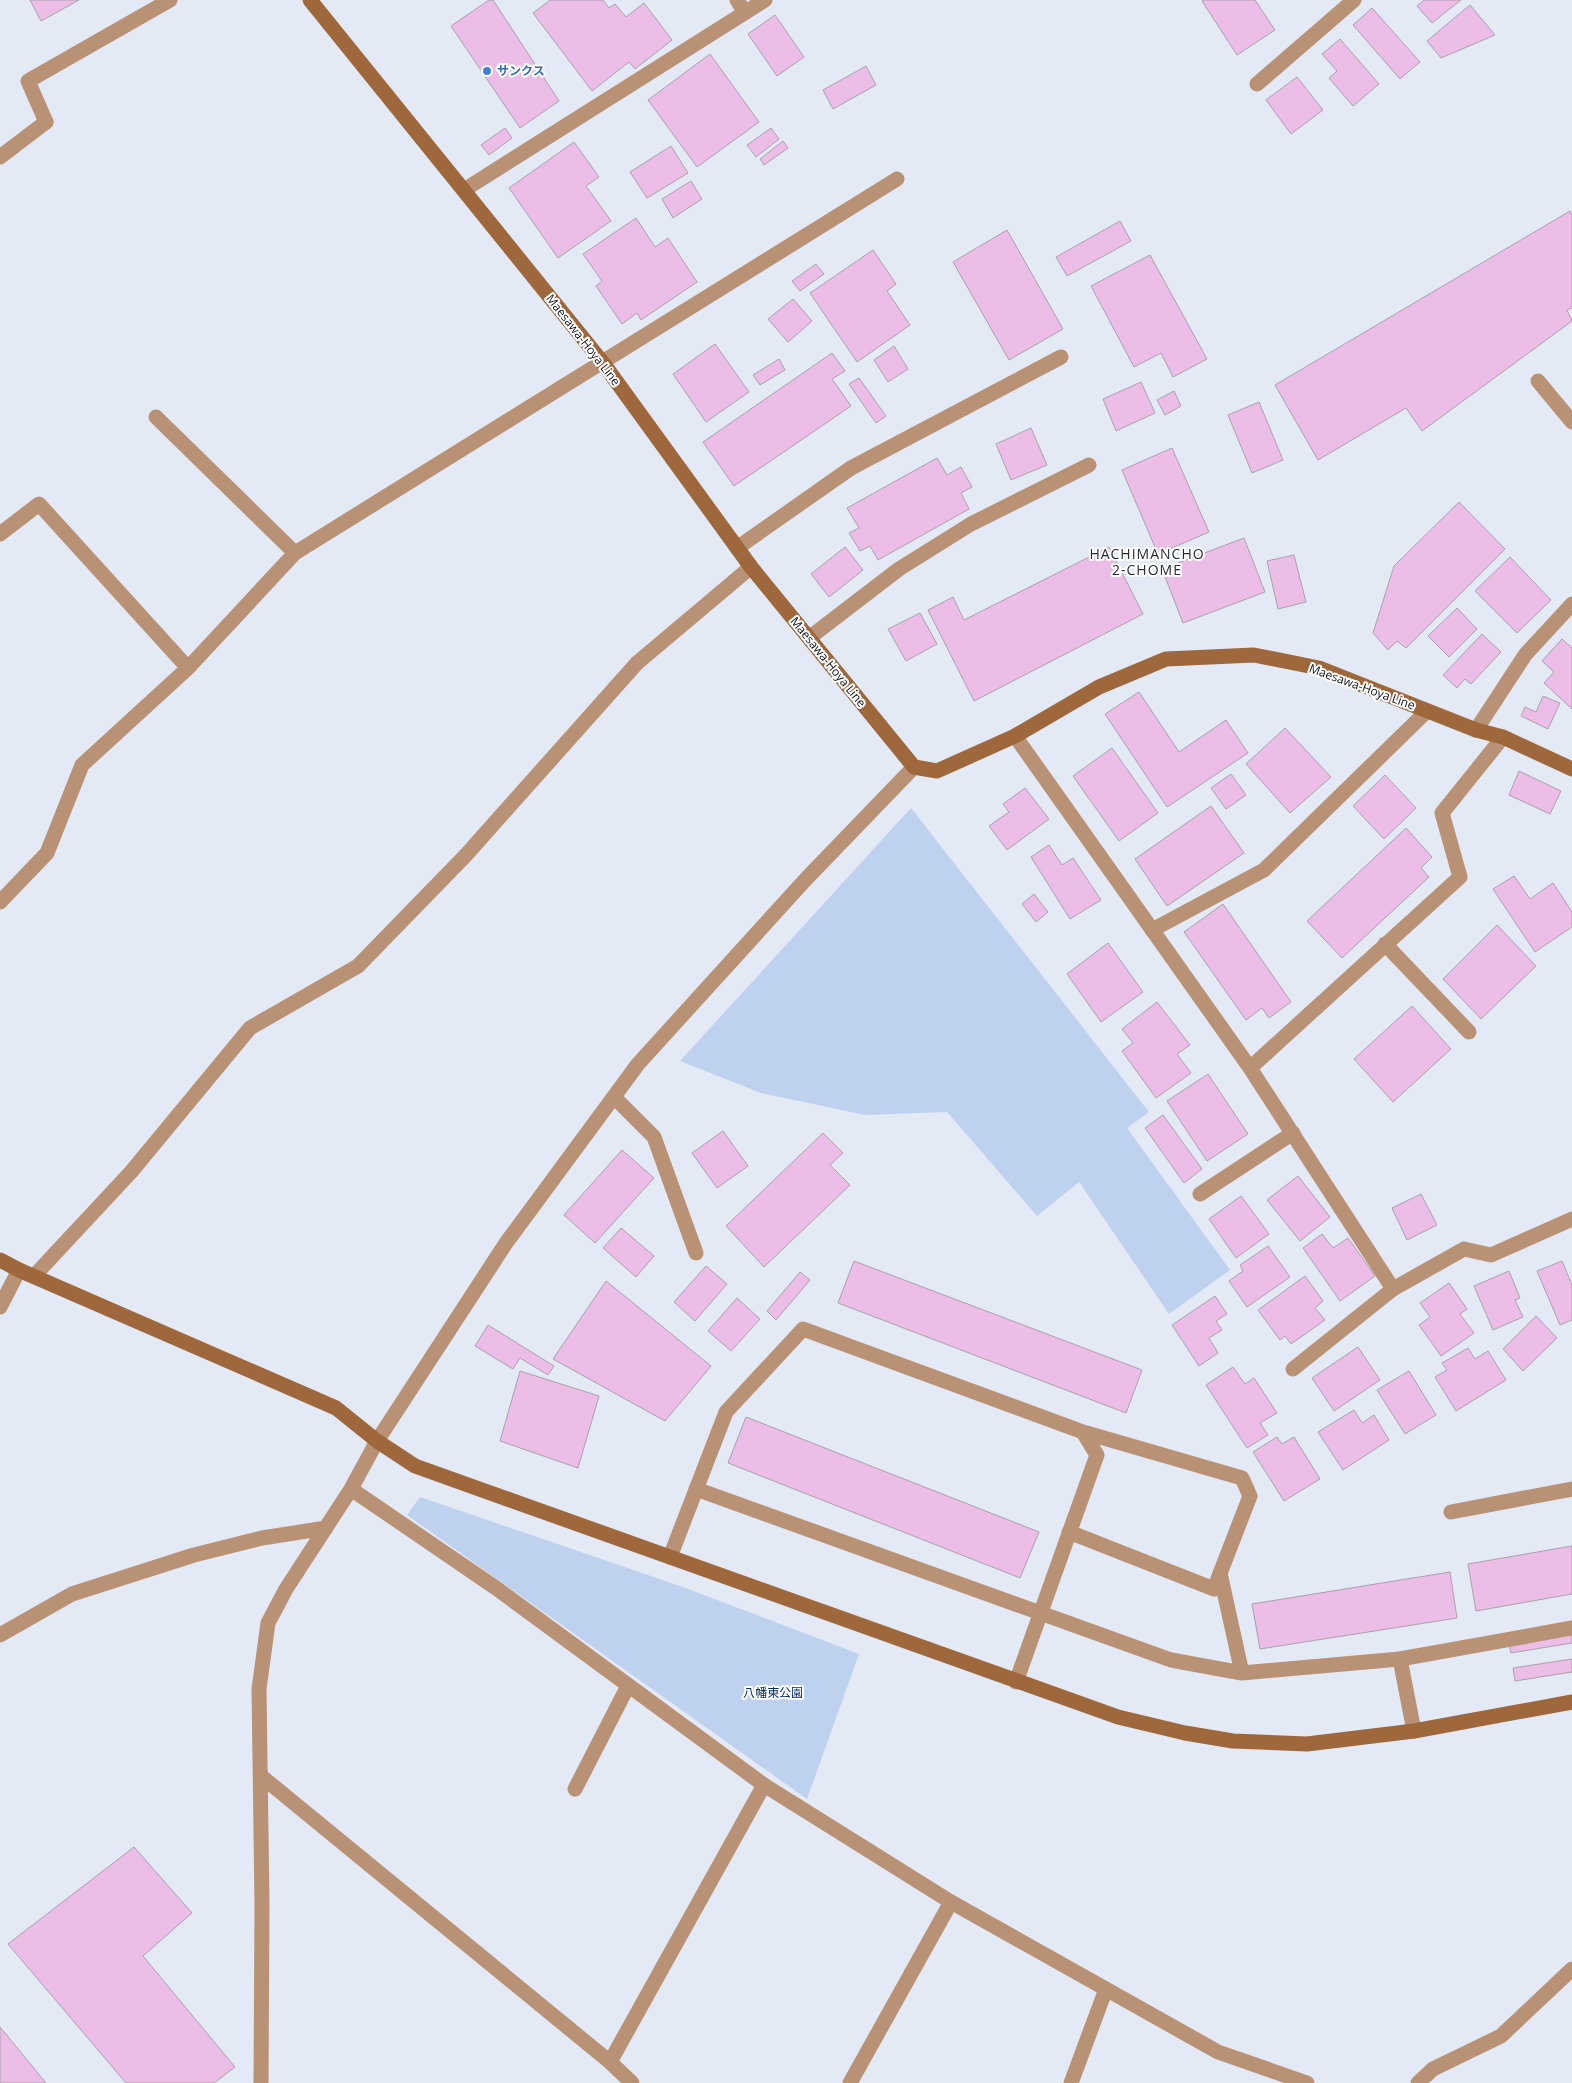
<svg xmlns="http://www.w3.org/2000/svg" width="1572" height="2083" font-family="'Open Sans','Noto Sans JP',sans-serif">
  <style>
    .green { fill: #bed2f0 }
    .building { fill: #ebbde7; stroke: #aba1aa }
    .lines { fill: none; stroke-linecap: round; stroke-linejoin: round }
    .lane { stroke: #b99276; stroke-width: 15 }
    .street { stroke: #b99276; stroke-width: 15 }
    .secondary { stroke: #9e673c; stroke-width: 15 }
    .shop-dot { fill: #3f7fe0; stroke: #fff; stroke-width: 2 }
    .labels { text-anchor: middle; stroke-width: 4; stroke-linejoin: round; paint-order: stroke }
    .shop-label { font-size: 12px; font-weight: bold; fill: #366cbe; stroke: #fff; text-anchor: start }
    .street-label { font-size: 12px; fill: #111317; stroke: #fff }
    .park-label { font-size: 12px; fill: #072d64; stroke: #fff }
    .neighbourhood-label { font-size: 14px; letter-spacing: 1px; fill: #262b33; stroke: #fff }
  </style>
  <rect width="100%" height="100%" fill="#e3eaf5"/>
  <path class="green" d="M 911,808 L 1149,1112 L 1127,1128 L 1230,1270 L 1169,1314 L 1079,1182 L 1037,1216 L 947,1112 L 865,1115 L 761,1093 L 680,1061 Z
    M 420,1497 L 683,1587 L 859,1654 L 807,1799 L 407,1515 Z"/>
  <path class="building" d="M 30,0 L 79,0 L 41,21 Z
    M 489,0 L 493,0 L 559,101 L 520,128 L 451,26 Z
    M 550,0 L 603,0 L 609,8 L 615,4 L 626,17 L 644,3 L 672,40 L 635,69 L 629,62 L 592,91 L 533,13 Z
    M 1204,0 L 1255,0 L 1275,30 L 1237,55 L 1202,1 Z
    M 1424,0 L 1461,0 L 1432,23 L 1417,6 Z
    M 1470,5 L 1495,35 L 1441,58 L 1427,41 Z
    M 1372,8 L 1420,62 L 1400,79 L 1353,25 Z
    M 775,15 L 804,57 L 777,76 L 748,34 Z
    M 1340,39 L 1379,84 L 1353,106 L 1329,78 L 1337,71 L 1322,54 Z
    M 710,54 L 759,122 L 697,167 L 648,100 Z
    M 866,66 L 876,85 L 833,109 L 823,90 Z
    M 1297,77 L 1323,110 L 1291,134 L 1266,100 Z
    M 505,128 L 512,138 L 489,155 L 481,145 Z
    M 771,128 L 779,139 L 756,157 L 747,145 Z
    M 783,141 L 788,148 L 764,165 L 760,159 Z
    M 574,142 L 599,177 L 586,186 L 611,221 L 558,258 L 509,188 Z
    M 671,146 L 688,173 L 647,198 L 630,172 Z
    M 691,181 L 702,199 L 673,218 L 662,199 Z
    M 1570,211 L 1572,215 L 1572,308 L 1567,310 L 1572,321 L 1422,431 L 1406,408 L 1318,460 L 1275,385 Z
    M 636,218 L 655,247 L 668,238 L 697,282 L 641,320 L 637,313 L 622,324 L 596,286 L 602,281 L 583,254 Z
    M 1120,221 L 1131,241 L 1067,276 L 1056,257 Z
    M 1007,230 L 1063,329 L 1009,360 L 953,262 Z
    M 873,250 L 896,284 L 887,291 L 910,325 L 857,362 L 810,293 Z
    M 1150,255 L 1207,359 L 1173,377 L 1161,353 L 1134,367 L 1091,286 Z
    M 816,264 L 824,274 L 800,291 L 792,281 Z
    M 793,299 L 812,321 L 788,342 L 768,319 Z
    M 715,344 L 749,392 L 706,422 L 673,374 Z
    M 894,346 L 908,369 L 888,382 L 874,360 Z
    M 832,353 L 845,371 L 832,379 L 851,406 L 734,486 L 703,442 Z
    M 779,359 L 785,370 L 760,385 L 753,375 Z
    M 859,378 L 886,416 L 876,423 L 849,384 Z
    M 1141,382 L 1155,413 L 1116,431 L 1103,399 Z
    M 1174,391 L 1181,406 L 1165,415 L 1157,400 Z
    M 1259,402 L 1283,460 L 1252,473 L 1228,415 Z
    M 1031,428 L 1047,465 L 1011,480 L 996,444 Z
    M 1172,448 L 1209,532 L 1158,554 L 1122,470 Z
    M 937,458 L 947,475 L 961,467 L 972,487 L 961,493 L 969,509 L 878,560 L 870,546 L 860,551 L 849,533 L 859,528 L 847,508 Z
    M 1459,502 L 1505,549 L 1406,648 L 1397,641 L 1388,650 L 1373,633 L 1394,566 Z
    M 1244,538 L 1265,592 L 1183,623 L 1162,569 Z
    M 845,547 L 863,570 L 829,597 L 811,574 Z
    M 1109,547 L 1143,614 L 974,701 L 928,610 L 953,597 L 964,620 Z
    M 1294,555 L 1306,602 L 1278,609 L 1267,561 Z
    M 1510,557 L 1551,600 L 1517,633 L 1475,591 Z
    M 1457,608 L 1477,629 L 1449,657 L 1428,636 Z
    M 920,613 L 937,644 L 906,661 L 888,629 Z
    M 1482,634 L 1501,652 L 1471,684 L 1465,679 L 1457,688 L 1443,675 Z
    M 1562,639 L 1572,648 L 1572,709 L 1544,683 L 1554,672 L 1542,661 Z
    M 1139,692 L 1179,752 L 1226,720 L 1248,753 L 1167,807 L 1105,714 Z
    M 1543,696 L 1560,703 L 1548,729 L 1521,716 L 1525,707 L 1536,712 Z
    M 1285,728 L 1331,777 L 1290,813 L 1246,764 Z
    M 1112,748 L 1158,813 L 1119,841 L 1073,776 Z
    M 1519,771 L 1561,791 L 1550,814 L 1509,795 Z
    M 1231,774 L 1246,795 L 1226,809 L 1211,788 Z
    M 1385,775 L 1416,808 L 1384,839 L 1353,806 Z
    M 1025,788 L 1049,819 L 1007,850 L 989,826 L 1009,812 L 1003,804 Z
    M 1211,806 L 1244,853 L 1167,906 L 1135,859 Z
    M 1406,828 L 1432,857 L 1421,868 L 1429,877 L 1342,958 L 1307,921 Z
    M 1049,845 L 1062,865 L 1073,858 L 1101,900 L 1070,919 L 1031,857 Z
    M 1514,876 L 1530,899 L 1553,883 L 1572,912 L 1572,927 L 1535,952 L 1493,889 Z
    M 1034,894 L 1048,912 L 1036,922 L 1022,904 Z
    M 1223,904 L 1291,1002 L 1269,1018 L 1262,1008 L 1246,1020 L 1184,932 Z
    M 1497,925 L 1536,966 L 1481,1019 L 1443,979 Z
    M 1108,943 L 1143,992 L 1101,1022 L 1067,974 Z
    M 1157,1002 L 1190,1045 L 1177,1054 L 1191,1073 L 1156,1098 L 1122,1051 L 1133,1043 L 1122,1029 Z
    M 1412,1006 L 1451,1049 L 1393,1102 L 1354,1059 Z
    M 1208,1074 L 1248,1134 L 1207,1161 L 1167,1101 Z
    M 1163,1115 L 1202,1169 L 1184,1183 L 1145,1128 Z
    M 723,1131 L 748,1166 L 717,1188 L 692,1153 Z
    M 823,1133 L 843,1153 L 830,1165 L 850,1185 L 764,1267 L 726,1226 Z
    M 622,1150 L 654,1178 L 595,1243 L 564,1215 Z
    M 1298,1176 L 1330,1217 L 1300,1241 L 1267,1200 Z
    M 1421,1194 L 1437,1225 L 1407,1240 L 1392,1208 Z
    M 1241,1196 L 1269,1234 L 1236,1258 L 1209,1219 Z
    M 621,1228 L 654,1256 L 636,1277 L 603,1248 Z
    M 1322,1234 L 1333,1248 L 1348,1238 L 1375,1276 L 1340,1301 L 1303,1248 Z
    M 1268,1246 L 1290,1277 L 1247,1307 L 1229,1281 L 1243,1271 L 1240,1265 Z
    M 854,1261 L 1142,1370 L 1126,1413 L 838,1303 Z
    M 1562,1261 L 1572,1285 L 1572,1320 L 1560,1325 L 1537,1271 Z
    M 706,1266 L 727,1284 L 695,1321 L 674,1302 Z
    M 1509,1271 L 1520,1298 L 1515,1300 L 1523,1317 L 1493,1330 L 1474,1286 Z
    M 800,1272 L 810,1280 L 776,1320 L 767,1311 Z
    M 1305,1276 L 1323,1301 L 1315,1308 L 1325,1320 L 1291,1344 L 1285,1336 L 1280,1340 L 1258,1310 Z
    M 606,1281 L 711,1366 L 665,1421 L 553,1359 Z
    M 1449,1283 L 1467,1309 L 1460,1314 L 1474,1333 L 1441,1356 L 1419,1325 L 1430,1317 L 1420,1303 Z
    M 1215,1296 L 1227,1314 L 1216,1321 L 1222,1330 L 1209,1338 L 1218,1353 L 1199,1366 L 1172,1325 Z
    M 737,1298 L 760,1319 L 731,1351 L 708,1331 Z
    M 1536,1316 L 1557,1338 L 1523,1371 L 1503,1349 Z
    M 488,1325 L 554,1366 L 548,1375 L 520,1358 L 513,1369 L 475,1346 Z
    M 1358,1347 L 1380,1380 L 1334,1411 L 1312,1378 Z
    M 1468,1348 L 1475,1359 L 1488,1351 L 1506,1380 L 1456,1411 L 1435,1377 L 1447,1370 L 1442,1363 Z
    M 1233,1367 L 1245,1384 L 1254,1378 L 1277,1413 L 1260,1423 L 1268,1435 L 1247,1448 L 1206,1385 Z
    M 520,1371 L 599,1396 L 578,1468 L 500,1441 Z
    M 1409,1371 L 1436,1415 L 1405,1434 L 1377,1390 Z
    M 1354,1410 L 1362,1423 L 1374,1415 L 1389,1440 L 1343,1470 L 1318,1432 Z
    M 746,1417 L 1039,1532 L 1020,1578 L 728,1463 Z
    M 1277,1437 L 1282,1444 L 1294,1437 L 1320,1479 L 1284,1501 L 1253,1452 Z
    M 1572,1546 L 1572,1594 L 1476,1611 L 1468,1564 Z
    M 1450,1572 L 1457,1618 L 1260,1649 L 1252,1604 Z
    M 1572,1634 L 1572,1643 L 1511,1653 L 1509,1644 Z
    M 1572,1659 L 1572,1672 L 1515,1681 L 1513,1668 Z
    M 134,1847 L 192,1913 L 143,1956 L 235,2067 L 214,2083 L 126,2083 L 8,1944 Z
    M 0,2027 L 46,2083 L 0,2083 Z"/>
  <g class="lines">
    <path class="lane" d="M 737,0 L 744,11
      M 46,122 L 28,81 L 170,0
      M 156,417 L 295,553
      M 1152,930 L 1264,870 L 1427,711
      M 614,1097 L 654,1137 L 696,1253
      M 1200,1194 L 1293,1133
      M 0,1307 L 19,1270
      M 1293,1369 L 1393,1289 L 1464,1249 L 1491,1255 L 1572,1219
      M 696,1489 L 1171,1660 L 1242,1673 L 1400,1659 L 1572,1628
      M 1451,1512 L 1572,1489
      M 1069,1532 L 1214,1589 L 1250,1496 L 1242,1478 L 1083,1432
      M 670,1557 L 726,1412 L 803,1329 L 1083,1432 L 1097,1455 L 1016,1682
      M 1220,1573 L 1242,1673
      M 261,1776 L 610,2062 L 632,2083
      M 575,1789 L 628,1686
      M 610,2062 L 764,1785
      M 850,2083 L 951,1902
      M 1418,2083 L 1433,2069 L 1501,2036 L 1572,1969"/>
    <path class="street" d="M 1257,84 L 1354,0
      M 0,157 L 46,122
      M 464,190 L 765,0
      M 1538,381 L 1572,422
      M 0,534 L 39,504 L 188,668
      M 737,548 L 851,468 L 1061,357
      M 809,638 L 899,569 L 971,524 L 1089,465
      M 1476,730 L 1525,655 L 1572,604
      M 1015,736 L 1250,1068 L 1393,1289
      M 0,902 L 47,853 L 82,765 L 188,668 L 295,553 L 897,179
      M 1385,944 L 1469,1032
      M 1250,1068 L 1460,877 L 1442,813 L 1503,737
      M 34,1276 L 131,1172 L 250,1028 L 358,966 L 466,855 L 637,663 L 751,567
      M 351,1489 L 496,1588 L 764,1785 L 951,1902 L 1218,2052 L 1307,2083
      M 0,1635 L 72,1594 L 194,1555 L 262,1538 L 326,1528
      M 1400,1659 L 1414,1731
      M 261,2083 L 262,1904 L 259,1689 L 268,1623 L 286,1589 L 351,1489 L 377,1441 L 506,1243 L 638,1064 L 806,879 L 914,767
      M 1071,2083 L 1106,1989"/>
    <path class="secondary" d="M 310,0 L 603,363 L 751,567 L 914,767 L 937,771 L 1015,736 L 1099,687 L 1166,659 L 1254,655 L 1319,668 L 1476,730 L 1503,737 L 1572,769
      M 0,1260 L 19,1270 L 336,1408 L 377,1441 L 415,1466 L 1118,1717 L 1185,1733 L 1233,1741 L 1307,1744 L 1414,1731 L 1572,1702"/>
  </g>
  <circle class="shop-dot" cx="487" cy="71" r="5"/>
  <g class="labels">
    <g class="shop-label">
      <text x="497" y="75">サンクス</text>
    </g>
    <g class="street-label">
      <text transform="translate(583 340) rotate(52)" y="4">Maesawa-Hoya Line</text>
      <text transform="translate(828 662) rotate(51)" y="4">Maesawa-Hoya Line</text>
      <text transform="translate(1362 687) rotate(20)" y="4">Maesawa-Hoya Line</text>
    </g>
    <g class="park-label">
      <text x="773" y="1697">八幡東公園</text>
    </g>
    <g class="neighbourhood-label">
      <text x="1147" y="559">HACHIMANCHO<tspan x="1147" dy="16">2-CHOME</tspan></text>
    </g>
  </g>
</svg>
